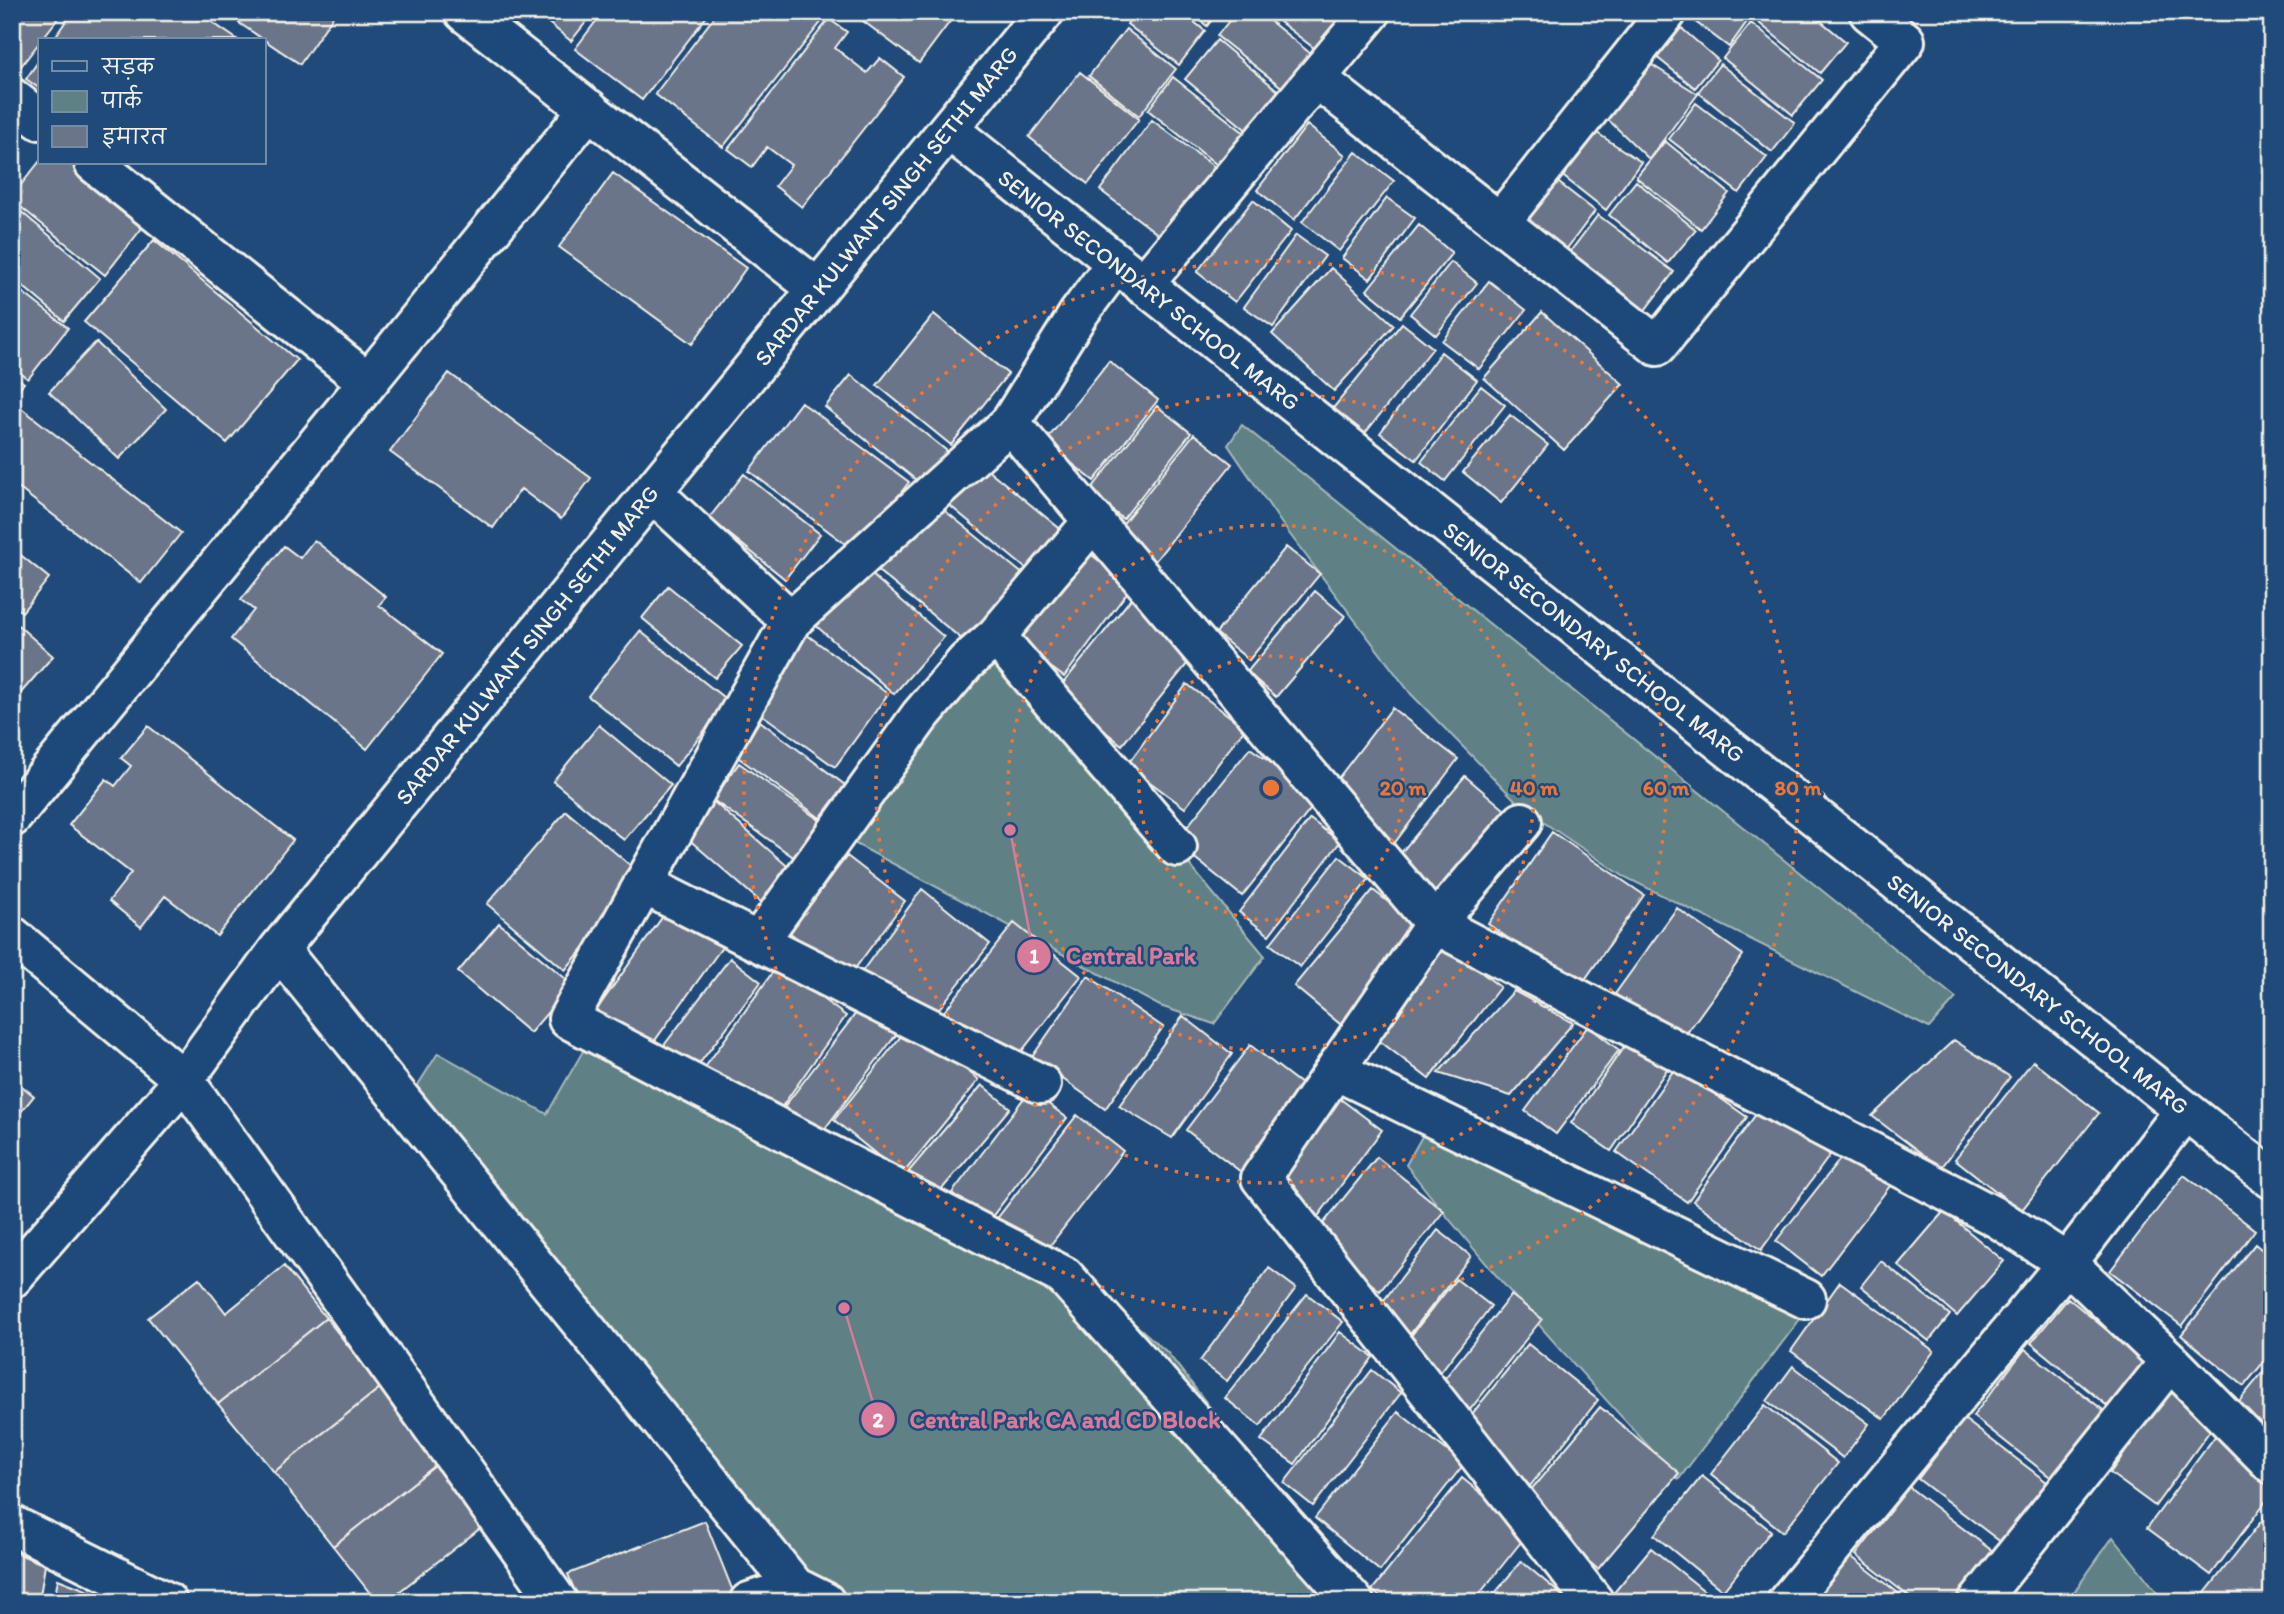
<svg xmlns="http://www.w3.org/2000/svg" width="2284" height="1614" font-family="Itim,'Playpen Sans Deva',sans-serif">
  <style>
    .park { fill: #5e8186; stroke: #a9b9b7; stroke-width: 2 }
    .building { fill: #6a7589; stroke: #f4f1e8; stroke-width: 2 }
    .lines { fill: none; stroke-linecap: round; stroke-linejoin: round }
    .minor-casing { stroke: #f4f1e8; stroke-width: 44 }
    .minor { stroke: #1f4a7a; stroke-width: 38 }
    .ring { fill: none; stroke: #ea7738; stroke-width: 3.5; stroke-dasharray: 3.5 7 }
    .labels { text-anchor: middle; stroke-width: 5; stroke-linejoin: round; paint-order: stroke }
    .street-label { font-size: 23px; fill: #f4f1e8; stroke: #1f4a7a }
    .centre { fill: #ea7738; stroke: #1f4a7a; stroke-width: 3.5 }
    .ring-label { font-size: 21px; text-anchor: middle; font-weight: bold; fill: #ea7738; stroke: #1f4a7a; stroke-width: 5; stroke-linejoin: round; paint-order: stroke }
    .leader { fill: none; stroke: #d87a9a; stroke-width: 2.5 }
    .callout-dot { fill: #d87a9a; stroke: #1f4a7a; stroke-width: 2.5 }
    .mark-label { font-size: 21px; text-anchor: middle; font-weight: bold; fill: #fff }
    .callout-label { font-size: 24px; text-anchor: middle; font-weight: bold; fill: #d87a9a; stroke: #1f4a7a; stroke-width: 5; stroke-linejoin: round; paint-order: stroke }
  </style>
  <rect width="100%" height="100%" fill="#1f4a7a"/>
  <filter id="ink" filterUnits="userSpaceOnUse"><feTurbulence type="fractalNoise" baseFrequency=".0143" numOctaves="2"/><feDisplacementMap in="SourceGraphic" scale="14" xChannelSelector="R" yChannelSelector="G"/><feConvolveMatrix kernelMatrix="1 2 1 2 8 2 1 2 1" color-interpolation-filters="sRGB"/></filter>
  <g filter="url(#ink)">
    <path class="park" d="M 1242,425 L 1956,998 L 1929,1028 L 1623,876 L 1524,809 L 1411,694 L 1282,524 L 1228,445 Z
      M 996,646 L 1150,817 L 1265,956 L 1214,1024 L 1160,1006 L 854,843 L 880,776 Z
      M 591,1037 L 1065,1263 L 1167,1352 L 1361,1602 L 809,1602 L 411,1096 L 438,1053 L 547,1114 Z
      M 1425,1131 L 1813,1302 L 1679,1479 C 1584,1377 1491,1274 1406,1165 Z
      M 2113,1537 L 2165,1602 L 2067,1602 Z"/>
    <path class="building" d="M 12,12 L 63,12 L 18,70 L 12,66 Z
      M 72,12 L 197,12 L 238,40 L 53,40 Z
      M 246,12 L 336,12 L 300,64 L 239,23 Z
      M 535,12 L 594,12 L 571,41 Z
      M 603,12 L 710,12 L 642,100 L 575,49 Z
      M 718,12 L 821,12 L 826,16 L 723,147 L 655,94 Z
      M 851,12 L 957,12 L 919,63 Z
      M 1136,12 L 1182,12 L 1205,31 L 1179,65 L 1127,24 Z
      M 1190,12 L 1218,12 L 1207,26 Z
      M 1236,12 L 1259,12 L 1316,58 L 1289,93 L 1217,36 Z
      M 1267,12 L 1341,12 L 1350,19 L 1323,55 Z
      M 1682,12 L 1754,12 L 1729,47 Z
      M 1758,12 L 1810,12 L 1846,42 L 1820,73 L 1753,18 Z
      M 829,19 L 847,32 L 835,48 L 867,73 L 880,58 L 904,77 L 802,207 L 775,186 L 791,165 L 767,147 L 752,167 L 728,149 Z
      M 1672,20 L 1718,60 L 1695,88 L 1649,51 Z
      M 1751,23 L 1822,80 L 1793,115 L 1723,58 Z
      M 1126,29 L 1176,69 L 1139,116 L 1089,76 Z
      M 1217,40 L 1288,99 L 1256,138 L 1185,79 Z
      M 1641,58 L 1698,94 L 1649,159 L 1599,111 Z
      M 40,59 L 40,89 L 26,79 Z
      M 1720,64 L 1795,123 L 1772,152 L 1698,92 Z
      M 1080,72 L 1139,119 L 1088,184 L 1029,137 Z
      M 1173,77 L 1247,135 L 1221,168 L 1148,110 Z
      M 1696,103 L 1767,157 L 1739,193 L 1669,139 Z
      M 1152,120 L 1216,168 L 1163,238 L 1100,190 Z
      M 1307,125 L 1345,155 L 1294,220 L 1257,190 Z
      M 1588,127 L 1641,162 L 1606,210 L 1555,170 Z
      M 1665,141 L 1729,193 L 1701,229 L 1636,177 Z
      M 1356,152 L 1394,181 L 1339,251 L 1302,222 Z
      M 40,161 L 71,163 L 146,223 L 105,275 L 12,200 L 12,196 Z
      M 613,173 L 746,268 L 692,344 L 559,247 Z
      M 1550,176 L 1595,211 L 1562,255 L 1511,216 Z
      M 1636,181 L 1696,230 L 1668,263 L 1609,215 Z
      M 1387,198 L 1415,218 L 1370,279 L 1342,258 Z
      M 1253,200 L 1291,231 L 1235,302 L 1197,272 Z
      M 12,204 L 100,278 L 64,321 L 12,277 Z
      M 1598,215 L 1674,272 L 1636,322 L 1560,265 Z
      M 1419,225 L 1452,253 L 1400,317 L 1367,290 Z
      M 1296,235 L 1325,256 L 1273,327 L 1244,307 Z
      M 154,240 L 297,360 L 227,443 L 84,322 Z
      M 1451,262 L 1477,283 L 1436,335 L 1410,314 Z
      M 1331,268 L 1394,325 L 1334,391 L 1272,334 Z
      M 1489,281 L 1526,310 L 1479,369 L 1442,341 Z
      M 12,284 L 68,328 L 28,379 L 12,366 Z
      M 1542,312 L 1623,384 L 1564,450 L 1484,378 Z
      M 934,314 L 1008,374 L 951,445 L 877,385 Z
      M 1402,323 L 1433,348 L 1362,437 L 1330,412 Z
      M 96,342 L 166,409 L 119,459 L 49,392 Z
      M 1441,352 L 1477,380 L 1416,460 L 1380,433 Z
      M 1109,361 L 1158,400 L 1094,481 L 1045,442 Z
      M 449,373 L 591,478 L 561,519 L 521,489 L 493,528 L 390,452 Z
      M 12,374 L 24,383 L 12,398 Z
      M 851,375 L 947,451 L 921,484 L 825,407 Z
      M 1481,386 L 1505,405 L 1445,481 L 1421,462 Z
      M 801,402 L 909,482 L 856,552 L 749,471 Z
      M 1157,406 L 1191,433 L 1123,519 L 1089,492 Z
      M 20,407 L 181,533 L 141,583 L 12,483 L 12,416 Z
      M 1510,415 L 1548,445 L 1501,503 L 1463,472 Z
      M 1194,434 L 1232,464 L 1155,561 L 1117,531 Z
      M 981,464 L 1070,537 L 1036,577 L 948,504 Z
      M 744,474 L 820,534 L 785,579 L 709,518 Z
      M 933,501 L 1030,580 L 974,649 L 877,570 Z
      M 314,540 L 386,597 L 379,605 L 442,654 L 367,749 L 231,639 L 254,610 L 241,600 L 284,546 L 300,558 Z
      M 1080,546 L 1132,586 L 1064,677 L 1011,638 Z
      M 1286,547 L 1320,574 L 1249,660 L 1216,633 Z
      M 12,548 L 49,578 L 22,612 L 12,604 Z
      M 864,568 L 944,637 L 894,694 L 814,624 Z
      M 668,586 L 742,646 L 715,678 L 642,618 Z
      M 1315,591 L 1345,616 L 1276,697 L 1247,672 Z
      M 1134,595 L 1200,648 L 1122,745 L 1056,692 Z
      M 12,620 L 53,656 L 12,703 Z
      M 640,631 L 728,701 L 676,766 L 588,696 Z
      M 803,632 L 888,694 L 835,767 L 750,706 Z
      M 1187,684 L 1245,728 L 1185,808 L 1127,765 Z
      M 1392,708 L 1458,759 L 1393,845 L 1326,794 Z
      M 760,721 L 845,785 L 820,818 L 735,755 Z
      M 599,725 L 671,785 L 624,840 L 553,781 Z
      M 148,726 L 293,840 L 217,936 L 165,896 L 141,927 L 109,901 L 131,873 L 69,825 L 106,779 L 115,786 L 131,766 L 121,758 Z
      M 1250,748 L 1287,774 L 1317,801 L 1242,896 L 1175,842 Z
      M 739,763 L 825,824 L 799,861 L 713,800 Z
      M 1465,776 L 1511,815 L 1436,905 L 1389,867 Z
      M 707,796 L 793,871 L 764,905 L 678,830 Z
      M 566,811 L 644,877 L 565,970 L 487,904 Z
      M 1310,819 L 1340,842 L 1269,935 L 1239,912 Z
      M 1552,832 L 1644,895 L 1579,988 L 1488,924 Z
      M 847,856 L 905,901 L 848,978 L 789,932 Z
      M 1339,856 L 1369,879 L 1300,967 L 1270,944 Z
      M 922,889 L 990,944 L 927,1024 L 858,977 Z
      M 1373,890 L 1420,927 L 1340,1024 L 1294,986 Z
      M 671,905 L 725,943 L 648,1050 L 595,1012 Z
      M 1677,908 L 1743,955 L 1681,1041 L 1615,994 Z
      M 499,923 L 572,984 L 530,1033 L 458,972 Z
      M 1014,923 L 1081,976 L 1010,1066 L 943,1013 Z
      M 1444,943 L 1500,987 L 1429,1079 L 1372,1035 Z
      M 730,958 L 761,982 L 693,1072 L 662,1048 Z
      M 777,966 L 846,1016 L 771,1122 L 701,1073 Z
      M 1088,976 L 1163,1027 L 1105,1109 L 1032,1057 Z
      M 1514,991 L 1573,1023 L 1511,1096 L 1438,1073 Z
      M 866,1000 L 902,1027 L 817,1139 L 781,1111 Z
      M 1183,1016 L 1232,1054 L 1172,1138 L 1119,1106 Z
      M 910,1025 L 979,1080 L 902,1175 L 834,1120 Z
      M 1588,1026 L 1619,1050 L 1556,1134 L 1525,1111 Z
      M 1630,1038 L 1670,1065 L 1611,1151 L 1571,1123 Z
      M 1954,1040 L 2010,1077 L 1941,1168 L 1872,1116 Z
      M 1250,1045 L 1314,1094 L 1249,1178 L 1186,1130 Z
      M 2033,1061 L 2099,1113 L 2021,1211 L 1955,1159 Z
      M 1676,1067 L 1747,1117 L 1687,1202 L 1616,1152 Z
      M 12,1078 L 34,1096 L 12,1123 Z
      M 982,1085 L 1010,1108 L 932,1201 L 904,1177 Z
      M 1030,1090 L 1067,1118 L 988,1222 L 952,1193 Z
      M 1335,1095 L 1382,1130 L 1316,1219 L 1270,1183 Z
      M 1762,1106 L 1830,1155 L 1761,1250 L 1693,1201 Z
      M 1077,1115 L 1123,1151 L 1038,1261 L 992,1225 Z
      M 1849,1148 L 1893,1182 L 1821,1276 L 1776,1241 Z
      M 1377,1157 L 1444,1211 L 1380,1291 L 1313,1236 Z
      M 2184,1175 L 2255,1230 L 2182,1326 L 2110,1271 Z
      M 1944,1211 L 2004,1261 L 1957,1316 L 1898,1265 Z
      M 1438,1230 L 1471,1256 L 1407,1338 L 1374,1313 Z
      M 2255,1244 L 2272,1258 L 2272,1352 L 2244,1386 L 2181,1335 Z
      M 1881,1261 L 1950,1315 L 1929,1341 L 1861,1286 Z
      M 284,1266 L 326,1318 L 218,1404 L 148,1318 L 199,1278 L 226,1313 Z
      M 1269,1268 L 1296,1288 L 1227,1381 L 1200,1361 Z
      M 1456,1279 L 1491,1306 L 1435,1379 L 1399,1351 Z
      M 1840,1282 L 1934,1351 L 1884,1419 L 1791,1351 Z
      M 1307,1294 L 1343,1322 L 1260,1426 L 1225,1398 Z
      M 1511,1295 L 1542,1319 L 1465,1416 L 1434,1392 Z
      M 2068,1298 L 2148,1364 L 2111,1409 L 2031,1343 Z
      M 326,1318 L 381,1387 L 274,1472 L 218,1404 Z
      M 1340,1332 L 1373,1357 L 1295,1464 L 1261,1440 Z
      M 1528,1344 L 1598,1400 L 1530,1486 L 1459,1430 Z
      M 2025,1349 L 2112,1417 L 2059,1484 L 1973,1416 Z
      M 2272,1361 L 2272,1421 L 2265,1430 L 2235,1406 Z
      M 1793,1366 L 1869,1424 L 1843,1458 L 1767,1401 Z
      M 1372,1370 L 1401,1393 L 1313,1506 L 1284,1483 Z
      M 381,1387 L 440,1462 L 333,1546 L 274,1472 Z
      M 2172,1388 L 2217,1421 L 2155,1506 L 2110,1473 Z
      M 1765,1405 L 1838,1463 L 1783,1532 L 1711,1474 Z
      M 1600,1407 L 1679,1473 L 1598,1569 L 1519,1504 Z
      M 1398,1412 L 1464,1464 L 1380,1571 L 1315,1518 Z
      M 1964,1419 L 2056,1489 L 2010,1549 L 1918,1479 Z
      M 2219,1431 L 2272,1471 L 2272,1493 L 2211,1575 L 2147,1528 Z
      M 440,1462 L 487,1523 L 386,1602 L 377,1602 L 333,1546 Z
      M 1702,1476 L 1771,1531 L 1723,1591 L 1654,1535 Z
      M 1462,1478 L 1529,1532 L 1473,1602 L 1386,1602 L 1372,1590 Z
      M 1909,1487 L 2004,1560 L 1972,1602 L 1916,1602 L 1856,1555 Z
      M 2267,1514 L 2272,1518 L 2272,1602 L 2198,1602 Z
      M 705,1521 L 734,1594 L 715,1602 L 579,1602 L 568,1574 Z
      M 1651,1548 L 1718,1602 L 1607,1601 Z
      M 12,1551 L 45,1565 L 39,1602 L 12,1602 Z
      M 1849,1555 L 1910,1602 L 1813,1602 Z
      M 1521,1561 L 1570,1602 L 1488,1602 Z
      M 58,1579 L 99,1595 L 98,1602 L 54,1602 Z"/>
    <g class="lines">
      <defs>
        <path id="minor" d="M 464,12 L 818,289
          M 1316,78 L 1657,346 L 1905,41 L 1869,12
          M 12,98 L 40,120
          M 949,130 L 2272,1179
          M 94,163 L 368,382 L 589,109
          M 1500,222 L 1667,12
          M 1116,263 L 1079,313 L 1010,423 L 1435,924 L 1999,1219 L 2067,1263 L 2170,1361 L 2272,1464
          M 1143,285 L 1371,12
          M 652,492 L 791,621 L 1010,423
          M 791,621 L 568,1019 L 1064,1276 L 1354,1602
          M 996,636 L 1177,847
          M 12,817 L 368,382
          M 1522,822 L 1435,924 L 1261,1178 L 1594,1602
          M 643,884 L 1041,1084
          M 12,936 L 184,1080 L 558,1602
          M 758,942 L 920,716 L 966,662 L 996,636 L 1094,520
          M 279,949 L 795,1587 L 825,1602
          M 1335,1070 L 1806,1299
          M 12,1278 L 184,1080 L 279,949 L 1044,12
          M 12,1525 L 167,1602
          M 749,1602 L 795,1587
          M 1787,1602 L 2067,1263 L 2185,1110
          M 1978,1602 L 2170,1361"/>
      </defs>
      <use href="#minor" class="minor-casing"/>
      <use href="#minor" class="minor"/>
    </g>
  </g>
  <g class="ring">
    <circle cx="1271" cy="788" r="132"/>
    <circle cx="1271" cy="788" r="263"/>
    <circle cx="1271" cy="788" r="395"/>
    <circle cx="1271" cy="788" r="527"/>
  </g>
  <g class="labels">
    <g class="street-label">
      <text transform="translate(886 206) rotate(-51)" y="8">SARDAR KULWANT SINGH SETHI MARG</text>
      <text transform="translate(1149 290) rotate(38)" y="8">SENIOR SECONDARY SCHOOL MARG</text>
      <text transform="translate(1594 642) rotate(38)" y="8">SENIOR SECONDARY SCHOOL MARG</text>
      <text transform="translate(527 645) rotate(-51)" y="8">SARDAR KULWANT SINGH SETHI MARG</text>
      <text transform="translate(2038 994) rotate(38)" y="8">SENIOR SECONDARY SCHOOL MARG</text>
    </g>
  </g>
  <circle cx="1271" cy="788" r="10" class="centre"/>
  <g class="ring-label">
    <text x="1403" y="795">20 m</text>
    <text x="1534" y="795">40 m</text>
    <text x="1666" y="795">60 m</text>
    <text x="1798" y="795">80 m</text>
  </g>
  <path class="leader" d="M1010 830L1034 956M844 1308L878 1419"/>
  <g class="callout-dot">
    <circle cx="1010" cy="830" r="7"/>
    <circle cx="844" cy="1308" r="7"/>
    <circle cx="1034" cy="956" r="18"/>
    <circle cx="878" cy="1419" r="18"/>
  </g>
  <g class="mark-label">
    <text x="1034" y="963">1</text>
    <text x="878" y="1427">2</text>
  </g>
  <g class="callout-label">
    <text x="1131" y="964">Central Park</text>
    <text x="1065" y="1428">Central Park CA and CD Block</text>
  </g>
  <rect width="2284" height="1614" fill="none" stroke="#1f4a7a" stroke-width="42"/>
  <rect x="21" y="21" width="2242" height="1572" fill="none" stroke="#f4f1e8" stroke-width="2.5" filter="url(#ink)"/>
  <rect x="38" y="38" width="228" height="126" fill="#1f4a7a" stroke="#748da6" stroke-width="2"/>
  <rect x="52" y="61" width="35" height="10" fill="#1f4a7a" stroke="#748da6" stroke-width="2"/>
  <text x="102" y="74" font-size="21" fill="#f4f1e8">सड़क</text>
  <rect x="52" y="91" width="35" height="21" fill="#5e8186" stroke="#748da6" stroke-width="2"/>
  <text x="102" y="108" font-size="21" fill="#f4f1e8">पार्क</text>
  <rect x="52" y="126" width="35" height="21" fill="#6a7589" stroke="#748da6" stroke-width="2"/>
  <text x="102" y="144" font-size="21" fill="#f4f1e8">इमारत</text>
</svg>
